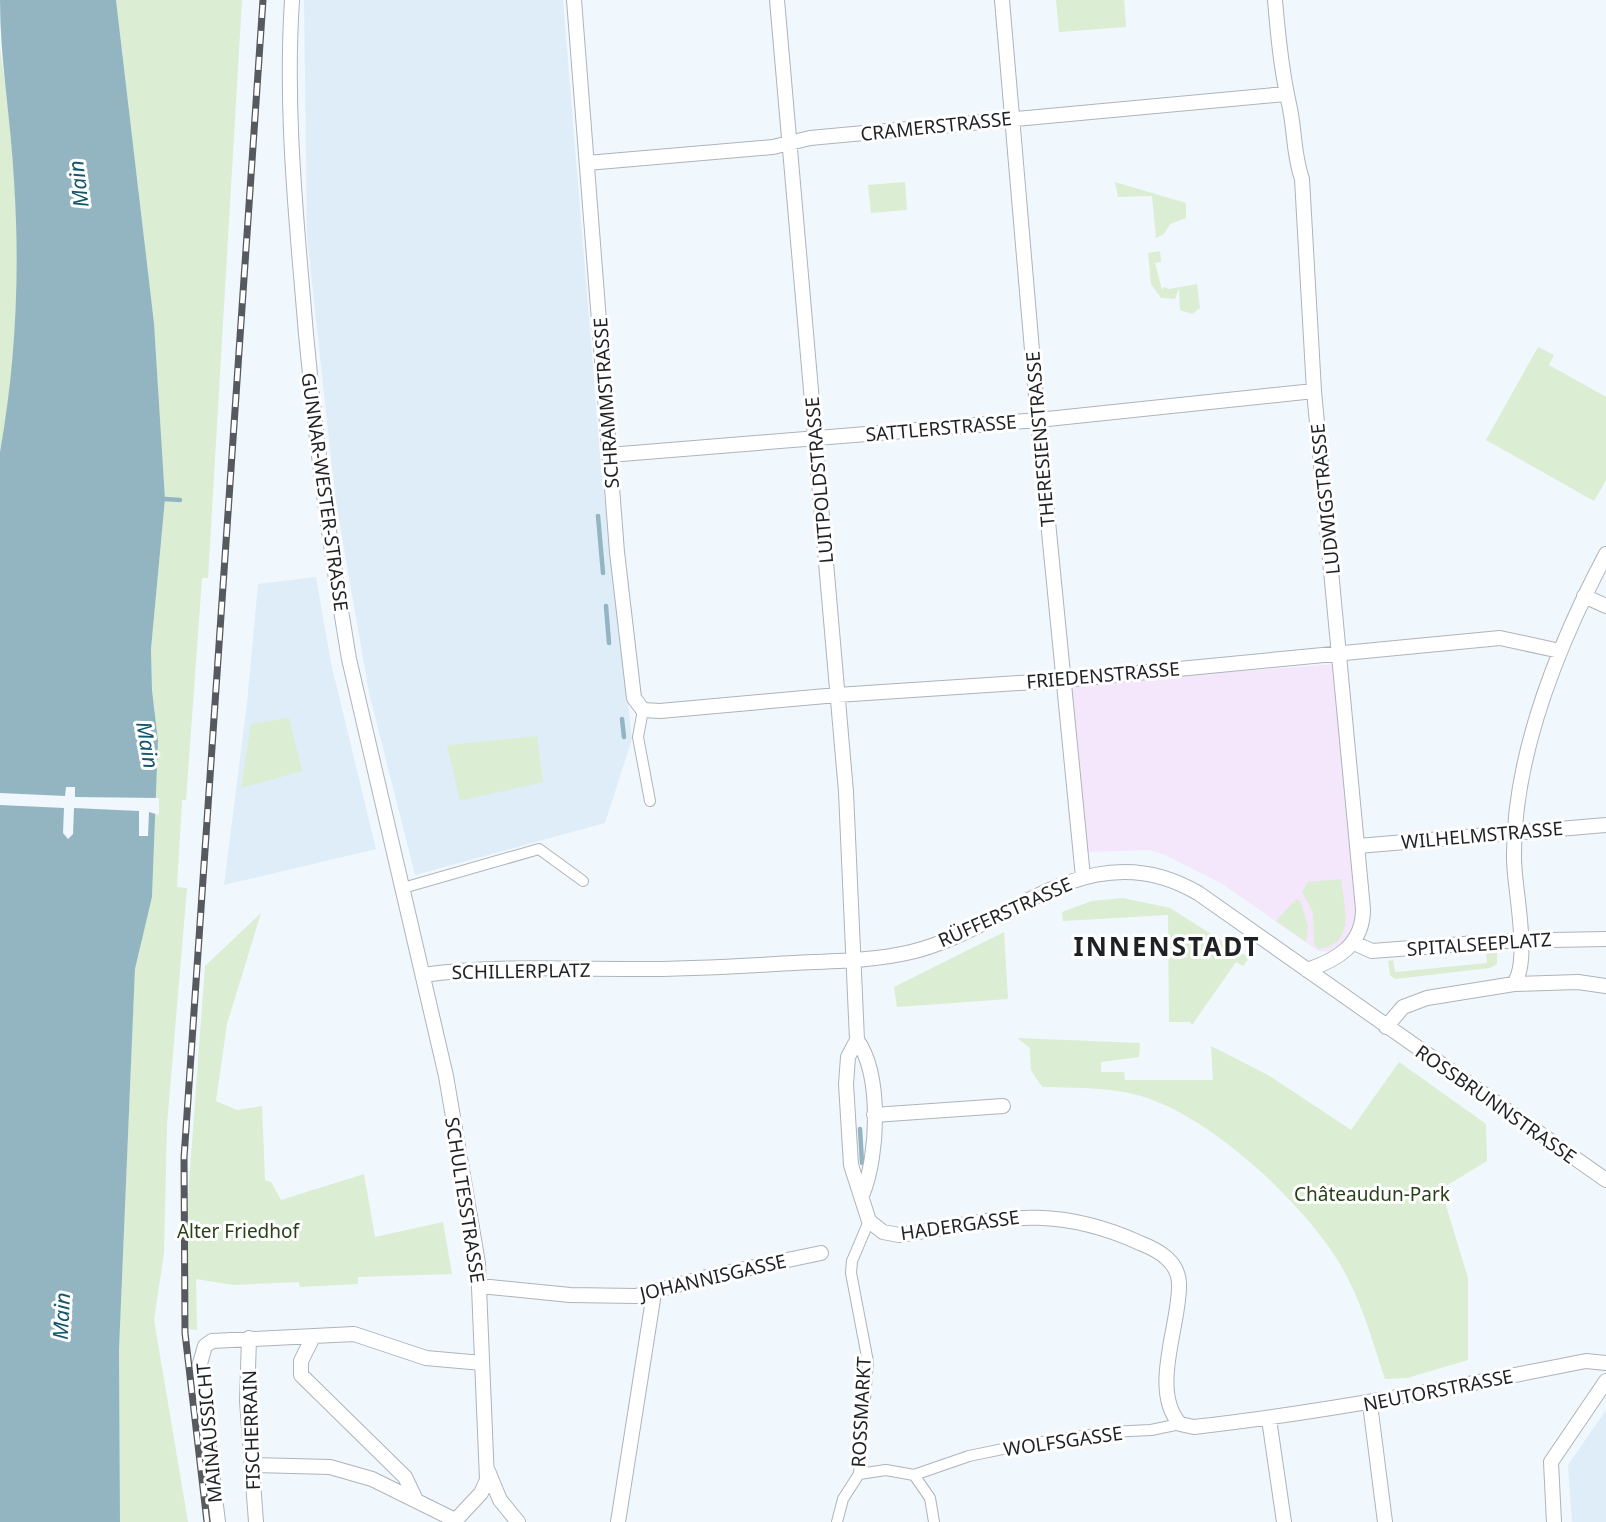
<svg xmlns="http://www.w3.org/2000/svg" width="1606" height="1522" font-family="'Noto Sans',sans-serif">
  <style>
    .built { fill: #dfedf8 }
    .medical { fill: #f4e7fb }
    .green { fill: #dbedd2 }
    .water { fill: #93b5c2 }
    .pier { fill: #f0f7fd }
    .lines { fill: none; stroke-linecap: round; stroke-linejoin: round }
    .stream { stroke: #93b5c2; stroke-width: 4.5 }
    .pedestrian-casing { stroke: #adb4ba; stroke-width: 12 }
    .minor-casing { stroke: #adb4ba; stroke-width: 16 }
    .pedestrian { stroke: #fff; stroke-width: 10 }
    .minor { stroke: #fff; stroke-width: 14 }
    .rail-casing { stroke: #56595d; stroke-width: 7 }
    .rail { stroke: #fff; stroke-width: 4.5; stroke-dasharray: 13; stroke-linecap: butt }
    .labels { text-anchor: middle; stroke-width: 6; stroke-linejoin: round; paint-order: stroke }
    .street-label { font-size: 19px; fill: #1f2124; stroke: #fff }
    .park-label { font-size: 19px; fill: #284118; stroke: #fff }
    .water-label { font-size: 21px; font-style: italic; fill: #12566a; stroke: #fff }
    .district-label { font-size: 26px; font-weight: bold; letter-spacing: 2px; fill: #1f2124; stroke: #fff }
  </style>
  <rect width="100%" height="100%" fill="#f0f7fd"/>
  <path class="built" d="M 304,0 L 563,0 L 601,466 L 632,739 L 605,823 L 415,875 L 369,693 L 335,496 L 307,236 Z
    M 316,577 L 331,663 L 376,849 L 224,885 L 247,703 L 258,584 Z
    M 1606,1410 L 1606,1522 L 1572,1522 L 1568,1465 Z"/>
  <path class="medical" d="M 1336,664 L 1353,832 L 1357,926 L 1337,952 L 1318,951 L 1221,883 L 1165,855 L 1149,850 L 1086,852 L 1069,684 Z"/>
  <path class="green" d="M 116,0 L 242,0 L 208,578 L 202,578 L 186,800 L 182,800 L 177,887 L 187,888 L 167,1124 L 164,1253 L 154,1320 L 188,1522 L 120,1522 L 119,1350 L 135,969 L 152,897 L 158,741 L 152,690 L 151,649 L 165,499 L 154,323 Z
    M 1056,0 L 1124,0 L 1126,27 L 1059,32 Z
    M 0,48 C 20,182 25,319 0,452 Z
    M 905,182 L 907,210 L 871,213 L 868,185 Z
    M 1115,182 L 1186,203 L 1186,218 L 1170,224 L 1164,234 L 1156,238 L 1152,196 L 1118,197 Z
    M 1160,251 L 1161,262 L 1155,263 L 1162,290 L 1164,287 L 1169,289 L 1197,284 L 1200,308 L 1192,314 L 1180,310 L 1179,288 L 1175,299 L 1161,298 L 1151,284 L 1148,253 Z
    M 1538,347 L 1554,355 L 1549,365 L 1606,397 L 1606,480 L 1594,501 L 1486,440 Z
    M 289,718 L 302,771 L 241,788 L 251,724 Z
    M 537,736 L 543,782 L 460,801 L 447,745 Z
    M 1341,879 C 1344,906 1357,945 1318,949 L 1314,943 L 1313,912 L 1302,892 L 1308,882 Z
    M 1123,898 L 1170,908 L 1249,958 L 1243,966 L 1236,962 L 1192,1025 L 1190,1022 L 1169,1022 L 1168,915 L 1063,921 L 1062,912 L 1092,901 Z
    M 1296,899 L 1300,901 L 1308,926 L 1306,942 L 1276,921 Z
    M 261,913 L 227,1024 L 216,1101 L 237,1110 L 262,1106 L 265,1180 L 271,1182 L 281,1200 L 364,1174 L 375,1237 L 443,1222 L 452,1274 L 358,1277 L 358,1284 L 300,1287 L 299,1282 L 233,1285 L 196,1279 L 197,1330 L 189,1329 L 186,1224 L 205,966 Z
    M 1004,932 L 1008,999 L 897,1007 L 894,987 Z
    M 1497,951 L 1497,964 L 1490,968 L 1395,979 L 1390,975 L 1388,961 L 1393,960 L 1395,972 L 1487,963 L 1486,952 Z
    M 1017,1038 L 1140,1043 L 1139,1057 L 1101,1062 L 1101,1072 L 1124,1072 L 1125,1080 L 1213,1080 L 1211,1046 L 1268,1075 L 1351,1130 L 1399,1062 L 1486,1124 L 1487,1161 L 1441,1189 L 1468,1278 L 1468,1360 L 1407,1378 L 1385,1379 C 1372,1340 1361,1299 1340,1264 C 1303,1202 1205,1110 1133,1094 C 1104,1087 1072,1088 1042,1087 L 1031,1070 L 1030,1048 Z"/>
  <path class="water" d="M 0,0 L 116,0 L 154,323 L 165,499 L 151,649 L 152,690 L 158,741 L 152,897 L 135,969 L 119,1350 L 120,1522 L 0,1522 L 0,452 C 16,363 20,271 14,181 C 11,120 0,61 0,0 Z"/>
  <path class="pier" d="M 66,787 L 75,787 L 75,797 L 159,798 L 159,815 L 149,812 L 148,836 L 139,836 L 139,811 L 74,808 L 73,834 L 68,839 L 63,833 L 64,808 L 0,805 L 0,793 L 65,796 Z"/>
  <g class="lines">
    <path class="stream" d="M 165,499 L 180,500
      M 598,516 L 603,573
      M 606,606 L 609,643
      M 622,719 L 624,737
      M 860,1129 L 862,1163"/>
    <defs>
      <path id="pedestrian" d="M 643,710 L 638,737 L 650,801
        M 403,888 L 539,849 L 583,881
        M 859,1474 L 886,1470 L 914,1475 L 969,1456 L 1022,1445 L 1109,1432 L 1151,1430 L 1180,1424
        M 914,1475 L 930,1498 L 934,1522
        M 837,1522 L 843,1499 L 859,1474 L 868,1362 L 851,1273 L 852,1261 L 869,1221"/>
      <path id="minor" d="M 292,0 C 286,92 293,183 301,275 C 311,404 327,532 349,659 L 446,1076 L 478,1263 L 487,1480 L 481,1493 L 454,1522
        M 574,0 L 617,552 L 634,698 L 643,710 L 660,711 L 837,695 L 1064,680 L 1500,638 L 1560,651
        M 777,0 L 846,792 L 857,1040 C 882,1075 878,1155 863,1193
        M 1002,0 L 1038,420 L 1083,877
        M 1275,0 C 1278,36 1281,68 1289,104 C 1295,129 1293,154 1302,179 L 1314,391 L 1363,909 C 1363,945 1337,960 1307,970
        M 587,163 L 773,147 L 810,138 L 1285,94
        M 609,455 L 1038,420 L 1314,391
        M 1584,596 L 1606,606
        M 1358,846 L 1606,825
        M 1354,943 L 1372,951 L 1502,941 L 1606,939
        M 423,975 C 490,965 556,969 624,969 C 681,970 738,966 794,963 C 833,961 873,961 911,952 C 1011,928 1089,829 1198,893 L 1606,1180
        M 1514,984 C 1531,959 1514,889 1514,858 C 1513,754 1559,643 1606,554
        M 1386,1027 L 1403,1007 L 1427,998 L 1514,984 L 1578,982 L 1606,986
        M 857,1040 L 848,1057 L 846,1084 L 851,1165 L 869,1221 L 883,1232 L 899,1235 C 994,1221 1047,1201 1140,1243 C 1158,1250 1178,1261 1179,1283 C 1181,1322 1149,1390 1180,1424 L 1194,1427 C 1326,1412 1455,1387 1586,1361 L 1606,1363
        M 874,1115 L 1003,1106
        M 480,1286 L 570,1295 L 636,1296 L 707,1277 L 821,1253
        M 249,1338 L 247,1401 L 256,1522
        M 312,1339 L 301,1361 L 301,1375 L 405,1477 L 415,1498
        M 1370,1404 L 1385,1522
        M 1269,1419 L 1284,1522
        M 252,1465 L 330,1467 L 372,1479 L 455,1520
        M 488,1471 L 500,1500 L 518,1522
        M 218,1522 L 199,1367 L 205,1346 L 212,1341 L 354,1334 L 426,1358 L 482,1363
        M 618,1522 L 654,1293
        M 1554,1522 L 1551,1462 L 1606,1381"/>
    </defs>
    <use href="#pedestrian" class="pedestrian-casing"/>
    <use href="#minor" class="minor-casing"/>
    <use href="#pedestrian" class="pedestrian"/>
    <use href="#minor" class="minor"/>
    <defs>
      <path id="rail" d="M 207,1522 L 185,1333 L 184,1158 L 263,0"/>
    </defs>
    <use href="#rail" class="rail-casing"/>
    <use href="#rail" class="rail"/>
  </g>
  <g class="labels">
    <g class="street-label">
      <text transform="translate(936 126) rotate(-6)" y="7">CRAMERSTRASSE</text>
      <text transform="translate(606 403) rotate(-94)" y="7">SCHRAMMSTRASSE</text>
      <text transform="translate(941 428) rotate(-5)" y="7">SATTLERSTRASSE</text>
      <text transform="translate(1040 439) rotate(-95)" y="7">THERESIENSTRASSE</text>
      <text transform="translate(819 480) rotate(-95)" y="7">LUITPOLDSTRASSE</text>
      <text transform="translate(325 492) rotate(82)" y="7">GUNNAR-WESTER-STRASSE</text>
      <text transform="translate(1325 499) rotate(-96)" y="7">LUDWIGSTRASSE</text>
      <text transform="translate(1103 675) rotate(-5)" y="7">FRIEDENSTRASSE</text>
      <text transform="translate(1482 835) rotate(-5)" y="7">WILHELMSTRASSE</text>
      <text transform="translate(1005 912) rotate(-24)" y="7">RÜFFERSTRASSE</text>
      <text transform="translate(1479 944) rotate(-4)" y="7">SPITALSEEPLATZ</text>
      <text transform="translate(521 971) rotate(-1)" y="7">SCHILLERPLATZ</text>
      <text transform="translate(1496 1104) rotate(35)" y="7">ROSSBRUNNSTRASSE</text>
      <text transform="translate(465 1200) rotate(81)" y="7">SCHULTESSTRASSE</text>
      <text transform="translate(960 1225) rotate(-8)" y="7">HADERGASSE</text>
      <text transform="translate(713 1277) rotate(-13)" y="7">JOHANNISGASSE</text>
      <text transform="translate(1438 1390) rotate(-11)" y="7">NEUTORSTRASSE</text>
      <text transform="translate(861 1412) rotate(-87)" y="7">ROSSMARKT</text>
      <text transform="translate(251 1430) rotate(-92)" y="7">FISCHERRAIN</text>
      <text transform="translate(209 1433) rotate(-95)" y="7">MAINAUSSICHT</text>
      <text transform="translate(1063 1441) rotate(-8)" y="7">WOLFSGASSE</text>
    </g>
    <g class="park-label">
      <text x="1372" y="1201">Châteaudun-Park</text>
      <text x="238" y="1238">Alter Friedhof</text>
    </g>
    <g class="water-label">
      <text transform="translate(79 184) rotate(-97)" y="7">Main</text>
      <text transform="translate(147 745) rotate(80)" y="7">Main</text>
      <text transform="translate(62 1316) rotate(-87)" y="7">Main</text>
    </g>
    <g class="district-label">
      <text x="1167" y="956">INNENSTADT</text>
    </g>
  </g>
</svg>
